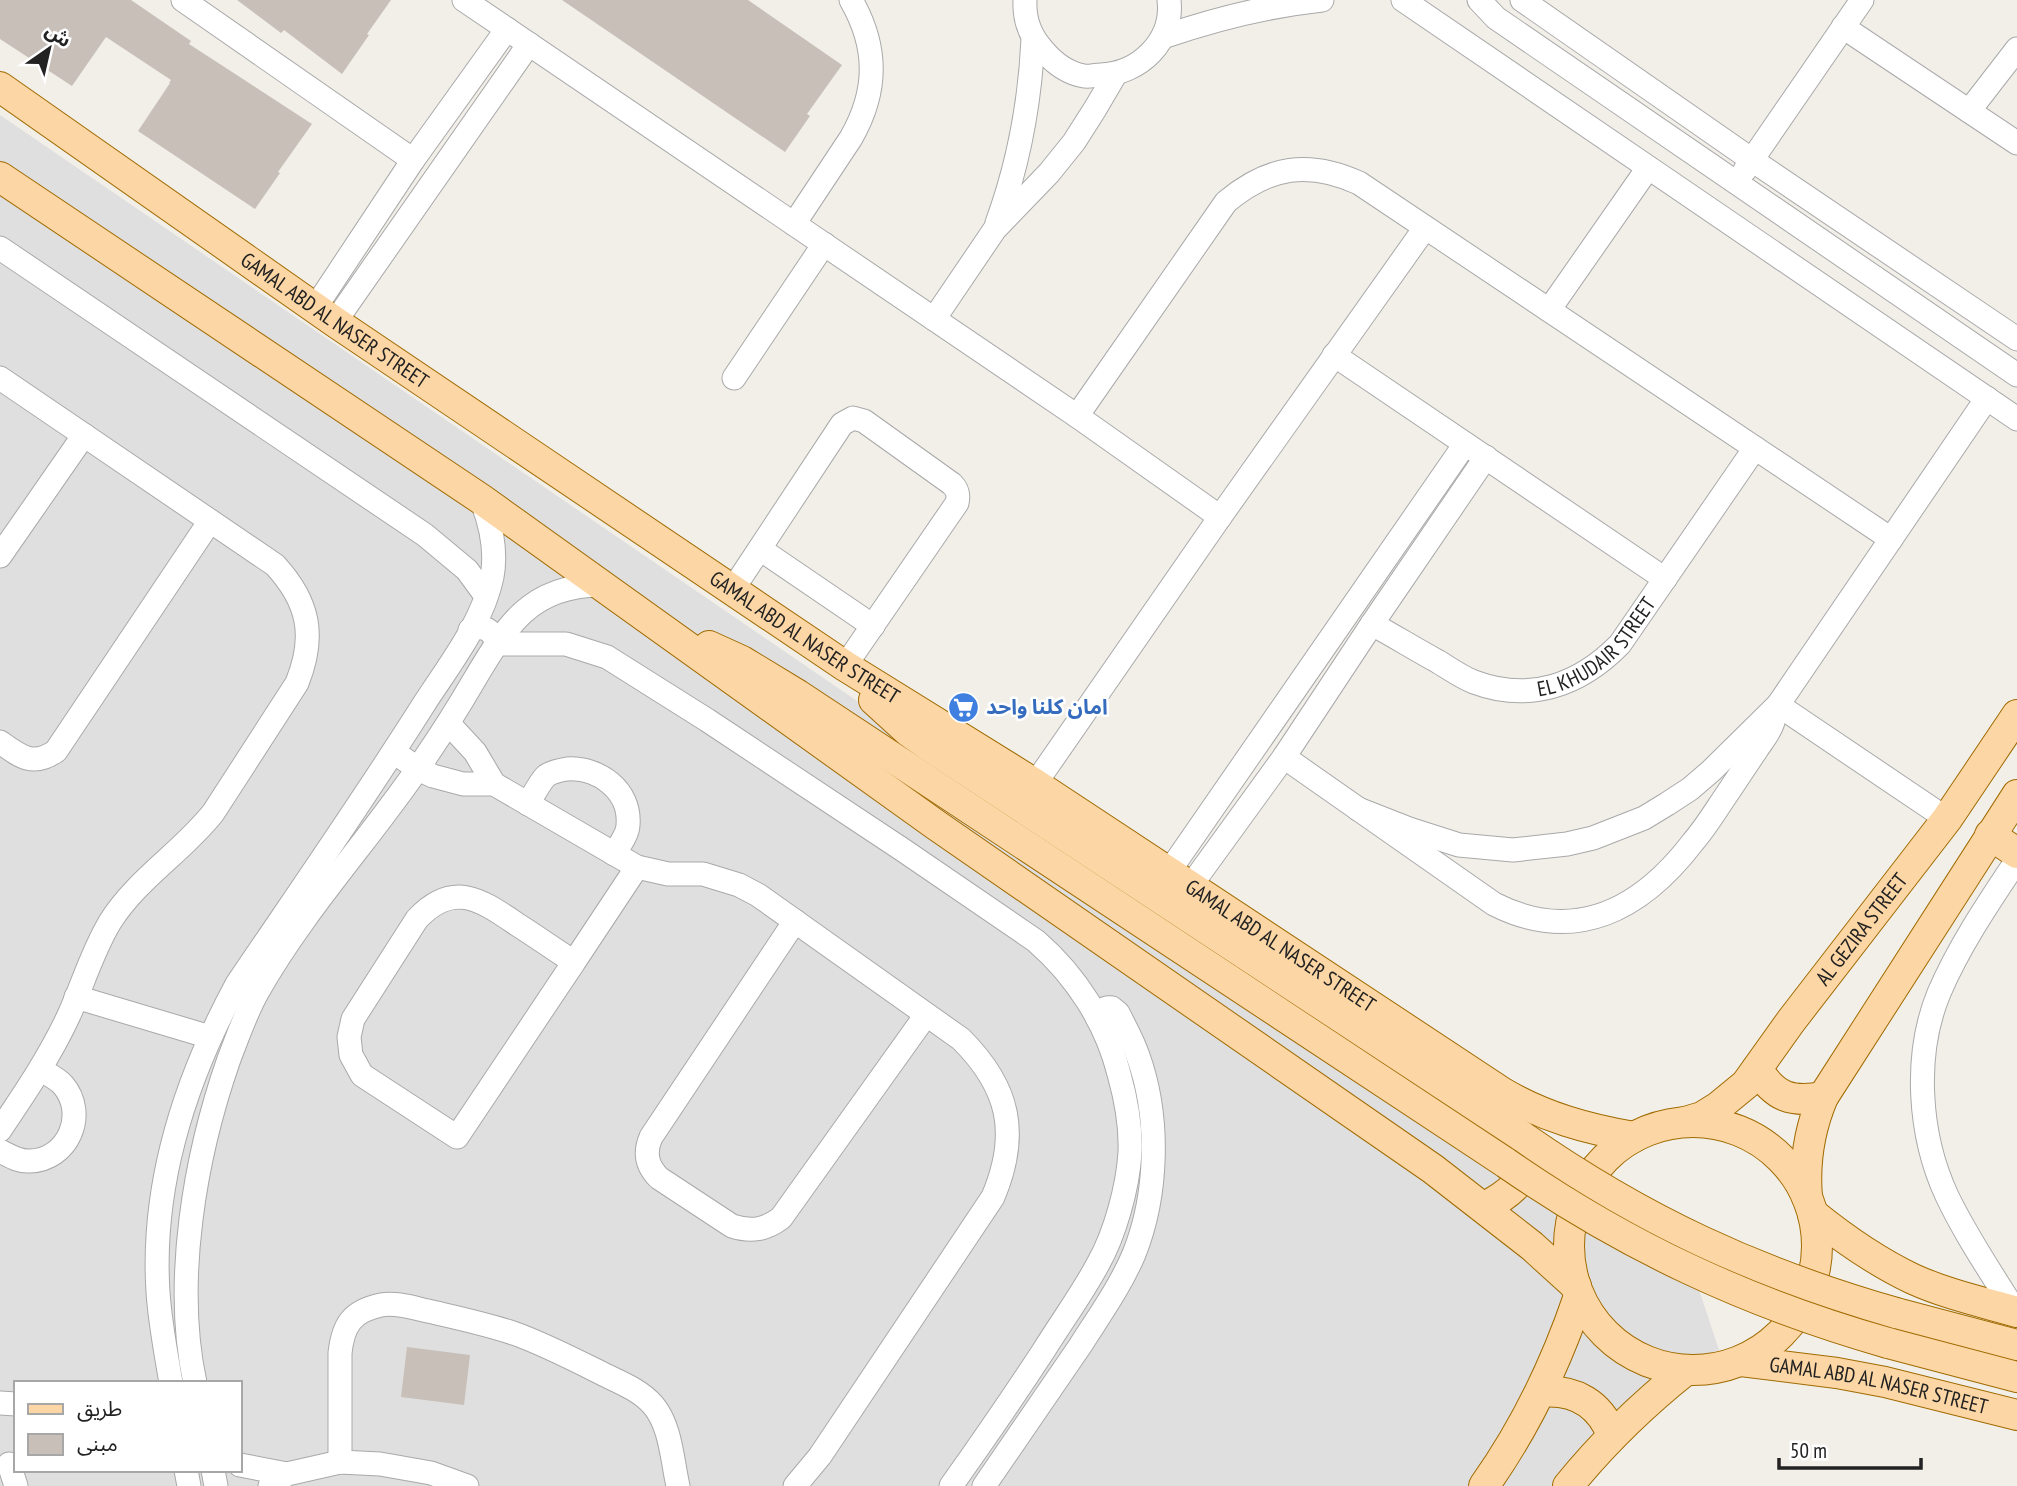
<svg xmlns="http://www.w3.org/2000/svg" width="2017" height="1486" font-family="'PT Sans Narrow','Noto Sans Arabic',sans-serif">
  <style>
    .residential { fill: #e0dfdf; fill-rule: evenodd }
    .building { fill: #c7bfb8 }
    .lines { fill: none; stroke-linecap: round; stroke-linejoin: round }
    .minor-casing { stroke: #a9a9a9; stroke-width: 25 }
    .major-casing { stroke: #a06b00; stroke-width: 32 }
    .minor { stroke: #fff; stroke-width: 23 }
    .major { stroke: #fcd6a4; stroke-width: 30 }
    .major-bridge-casing { stroke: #a06b00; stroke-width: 32; stroke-linecap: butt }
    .major-bridge { stroke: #fcd6a4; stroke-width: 30 }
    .labels { text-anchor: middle; stroke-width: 5; stroke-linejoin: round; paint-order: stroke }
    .street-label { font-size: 21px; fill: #222; stroke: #fff }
    .shop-label { font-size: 21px; font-weight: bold; fill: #366cbe; stroke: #fff; text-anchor: start }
  </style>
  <rect width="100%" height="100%" fill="#f2efe9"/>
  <path class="residential" d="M 0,115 L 1470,1120 L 1688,1256 L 1719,1350 L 1684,1363 L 1563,1486 L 0,1486 ZM 16,1383 L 240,1383 L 240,1470 L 16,1470 Z"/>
  <path class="building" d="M 0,0 L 131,0 L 191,41 L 189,44 L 312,124 L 278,172 L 280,173 L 255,209 L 138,131 L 170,83 L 169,83 L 171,80 L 106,37 L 72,86 L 0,39 Z
    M 237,0 L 391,0 L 367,34 L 369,35 L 342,74 L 284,30 L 281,33 Z
    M 562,0 L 748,0 L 842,65 L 807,114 L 810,116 L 785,152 Z
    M 407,1347 L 470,1355 L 464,1405 L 401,1397 Z"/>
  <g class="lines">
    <defs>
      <g id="minor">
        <path d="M 183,0 L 413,160"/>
        <path d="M 464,0 L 1077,416 L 1220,517"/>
        <path d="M 1025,0 C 1024,19 1030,36 1043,50 C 1053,62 1067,73 1084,76 C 1089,77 1095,75 1100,75 C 1139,74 1174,41 1169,0"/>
        <path d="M 1403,0 L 2017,419"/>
        <path d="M 1479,0 L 1496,18 L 2017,375"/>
        <path d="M 1522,0 L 1752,160 L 2017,339"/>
        <path d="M 1843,27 L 2017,143"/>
        <path d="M 1163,37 C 1215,19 1267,6 1322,0"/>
        <path d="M 1969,111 L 2017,49"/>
        <path d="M 1745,170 L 1862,0"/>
        <path d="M 997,223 C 1019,163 1030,103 1033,39"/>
        <path d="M 794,224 L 851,138 C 878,91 878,47 851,0"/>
        <path d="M 0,248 L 425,535 L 467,570 L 486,596"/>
        <path d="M 315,308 L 413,160 L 507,29"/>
        <path d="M 1549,310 L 1648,168"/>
        <path d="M 934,319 L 995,229 L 1049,173 L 1074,142 L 1095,109 L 1115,75"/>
        <path d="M 335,322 L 529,44"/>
        <path d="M 1334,355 L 1665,579"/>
        <path d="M 0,378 L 275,565 C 309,602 316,636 297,683 L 213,813 C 182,852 136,880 110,922 C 92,952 83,984 69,1015 C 50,1056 25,1093 0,1130"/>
        <path d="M 734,378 L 824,244"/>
        <path d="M 1077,416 L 1226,202 C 1269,166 1309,160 1359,183 L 1891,539"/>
        <path d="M 760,549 L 873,626"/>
        <path d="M 0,556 L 84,435"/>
        <path d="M 733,589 L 842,424 L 853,418 L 864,421 L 952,484 C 958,490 959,495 957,503 L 845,666"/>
        <path id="s1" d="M 1372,624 C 1394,636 1415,649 1437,661 C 1449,668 1461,677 1474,682 C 1530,703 1580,685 1620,644 L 1755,448"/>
        <path d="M 470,630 C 483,624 494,630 496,644 L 566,644 L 607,657 L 707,720 L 903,850 L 1036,941 C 1076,976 1106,1022 1119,1074 C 1126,1099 1131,1126 1130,1152 C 1128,1187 1115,1234 1098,1264 C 1082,1294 1062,1321 1044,1350 C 1014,1396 983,1441 951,1486"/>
        <path d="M 1778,705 L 1947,819"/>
        <path d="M 449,724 L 475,752 L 494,784"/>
        <path d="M 0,742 C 21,757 33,767 56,751 L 210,521"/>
        <path d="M 394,752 L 418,769 L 433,776 L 463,784 L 494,784 L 637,867 L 668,874 L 703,874 L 739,885 L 758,895 L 961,1039 C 1009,1087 1020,1133 993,1197 L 820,1456 L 795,1486"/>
        <path d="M 1284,757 L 1494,904 C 1575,945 1641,910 1693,842 C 1706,827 1716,810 1727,794 C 1737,779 1747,764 1757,749 C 1763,740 1770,732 1773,722"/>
        <path d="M 1035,784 L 1220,517 L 1425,228"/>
        <path d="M 528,804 C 533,796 539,783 546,776 C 551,772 561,770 567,769 C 598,767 631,790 628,825 C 628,834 619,846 614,854"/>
        <path d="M 1358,809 L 1409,829 L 1459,845 L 1513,850 L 1567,844 L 1593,838 L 1644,818 L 1667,804 L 1690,789 L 1711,771 L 1778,705 L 1987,398"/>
        <path d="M 1168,873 L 1465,444"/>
        <path d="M 1189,888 L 1284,757 L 1372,624 L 1486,457"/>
        <path d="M 795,921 L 651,1137 C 644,1153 647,1166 659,1178 L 732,1226 C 751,1232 765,1230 781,1218 L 926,1015"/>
        <path d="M 574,962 L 457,1137 L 362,1075 L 351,1055 L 349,1037 L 353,1019 L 417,919 C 454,880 481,900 518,925 C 537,937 555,950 574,962 L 637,867"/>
        <path d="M 76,997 L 210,1037"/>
        <path d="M 0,1151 C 10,1156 19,1162 30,1161 C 68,1160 88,1114 63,1085 C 58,1079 48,1074 41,1070"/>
        <path d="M 2015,1311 C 1992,1274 1966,1236 1947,1196 C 1919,1136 1913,1056 1939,993 C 1959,946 1989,902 2017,860"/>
        <path d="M 171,1383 C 166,1353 160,1323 158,1292 C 151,1183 186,1078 237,984 C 300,891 364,799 424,704 C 449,665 482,624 492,577 C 497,550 491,524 481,499"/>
        <path d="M 195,1383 C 173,1281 195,1156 229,1059 C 238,1036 246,1012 258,991 C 305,908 372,837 425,758 C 442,733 458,708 473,682 C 506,627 529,586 599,585"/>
        <path d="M 0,1403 L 16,1404"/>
        <path d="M 340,1462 L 340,1353 C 343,1325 352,1311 381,1305 C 395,1302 414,1308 428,1311 C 458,1318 487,1324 516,1334 C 546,1345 575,1360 603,1374 C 621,1383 640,1390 653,1405 C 671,1426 672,1460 678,1486"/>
        <path d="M 9,1464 L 16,1486"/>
        <path d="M 240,1465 L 287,1474"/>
        <path d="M 186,1470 L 189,1486"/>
        <path d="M 213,1470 L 216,1486"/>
        <path d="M 270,1486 L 287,1474 L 340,1462 L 380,1464 L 431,1473 L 467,1486"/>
        <path d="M 984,1486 C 1016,1439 1048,1393 1080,1346 C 1099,1316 1120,1287 1134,1254 C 1158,1194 1160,1117 1138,1056 C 1133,1041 1125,1027 1118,1013 L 1112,1008 C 1104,1007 1099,1011 1098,1019"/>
      </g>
      <g id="major">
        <path id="s2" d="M 0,87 L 335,322 L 845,666 L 1035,784 L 1503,1093 C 1544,1117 1587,1129 1634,1137"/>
        <path d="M 0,177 L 481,499 L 936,825 L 1433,1169 L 1532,1246 L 1576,1286"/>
        <path d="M 709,646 L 742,661 L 798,695 L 1506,1163"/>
        <path d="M 874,700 L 908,731 L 929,746 L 1523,1137"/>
        <path d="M 1990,835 L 2017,853"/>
        <path d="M 1757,1069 C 1775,1097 1791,1103 1823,1097"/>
        <path id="s3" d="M 1685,1122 L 1702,1117 L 1718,1107 L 1746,1084 L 1791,1021 L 1947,819 L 2017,715"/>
        <circle cx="1693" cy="1246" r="124"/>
        <path d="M 1807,1197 C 1804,1161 1809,1130 1823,1097 L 2017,795"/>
        <path d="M 1484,1207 C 1508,1196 1525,1180 1537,1155"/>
        <path d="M 1813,1214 C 1844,1239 1877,1262 1913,1279 C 1946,1294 1982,1302 2017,1312"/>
        <path d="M 1896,1313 L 2017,1345"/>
        <path d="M 1888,1343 L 2017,1377"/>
        <path id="s4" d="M 1741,1361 L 1837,1373 L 1885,1382 L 2017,1415"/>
        <path d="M 1541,1392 C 1575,1389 1600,1404 1612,1435"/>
        <path d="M 1484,1486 C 1526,1427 1556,1364 1579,1296"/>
        <path d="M 1568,1486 C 1603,1443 1642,1405 1686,1370"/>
      </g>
    </defs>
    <use href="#minor" class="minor-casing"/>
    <use href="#major" class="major-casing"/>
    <use href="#minor" class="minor"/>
    <use href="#major" class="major"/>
    <defs>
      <path id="major-bridge" d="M 1523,1137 C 1642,1220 1756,1273 1896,1313
        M 1506,1163 C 1626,1246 1747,1303 1888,1343"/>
    </defs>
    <use href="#major-bridge" class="major-bridge-casing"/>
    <use href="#major-bridge" class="major-bridge"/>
  </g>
  <defs>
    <symbol id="supermarket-disc" viewBox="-11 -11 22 22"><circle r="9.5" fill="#3f7fe0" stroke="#fff"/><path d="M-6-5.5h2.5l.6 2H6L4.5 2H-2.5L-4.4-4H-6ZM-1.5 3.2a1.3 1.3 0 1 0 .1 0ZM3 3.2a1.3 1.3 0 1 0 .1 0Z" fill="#fff"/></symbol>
  </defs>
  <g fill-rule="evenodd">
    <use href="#supermarket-disc" x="946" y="690" width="35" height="35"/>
  </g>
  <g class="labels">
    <g class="street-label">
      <text dy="7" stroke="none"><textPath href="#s2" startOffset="408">GAMAL ABD AL NASER STREET</textPath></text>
      <text dy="7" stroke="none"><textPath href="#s2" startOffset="975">GAMAL ABD AL NASER STREET</textPath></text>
      <text dy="7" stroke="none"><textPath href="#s1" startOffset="257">EL KHUDAIR STREET</textPath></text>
      <text dy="7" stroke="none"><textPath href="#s3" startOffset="266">AL GEZIRA STREET</textPath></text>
      <text dy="7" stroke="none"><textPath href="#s2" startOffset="1542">GAMAL ABD AL NASER STREET</textPath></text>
      <text dy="7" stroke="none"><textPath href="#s4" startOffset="140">GAMAL ABD AL NASER STREET</textPath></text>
    </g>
    <g class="shop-label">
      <text x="986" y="714">امان كلنا واحد</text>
    </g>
  </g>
  <rect x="14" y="1381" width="228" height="91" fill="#ffffff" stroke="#a7a7a7" stroke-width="2"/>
  <rect x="28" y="1404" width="35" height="10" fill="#fcd6a4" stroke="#a7a7a7" stroke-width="2"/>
  <text x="77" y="1416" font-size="21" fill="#222222">طريق</text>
  <rect x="28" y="1434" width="35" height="21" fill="#c7bfb8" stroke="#a7a7a7" stroke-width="2"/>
  <text x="77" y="1451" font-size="21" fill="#222222">مبنى</text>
  <g transform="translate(49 49) rotate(34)" stroke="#ffffff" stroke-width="5" paint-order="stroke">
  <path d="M0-5L12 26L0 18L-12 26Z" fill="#222222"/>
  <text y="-10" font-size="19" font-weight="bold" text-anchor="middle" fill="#222222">ش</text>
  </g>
  <path d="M1779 1458v10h142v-10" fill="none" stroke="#222222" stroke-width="3.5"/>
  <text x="1790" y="1458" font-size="21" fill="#222222" stroke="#ffffff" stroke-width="5" paint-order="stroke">50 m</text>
</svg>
